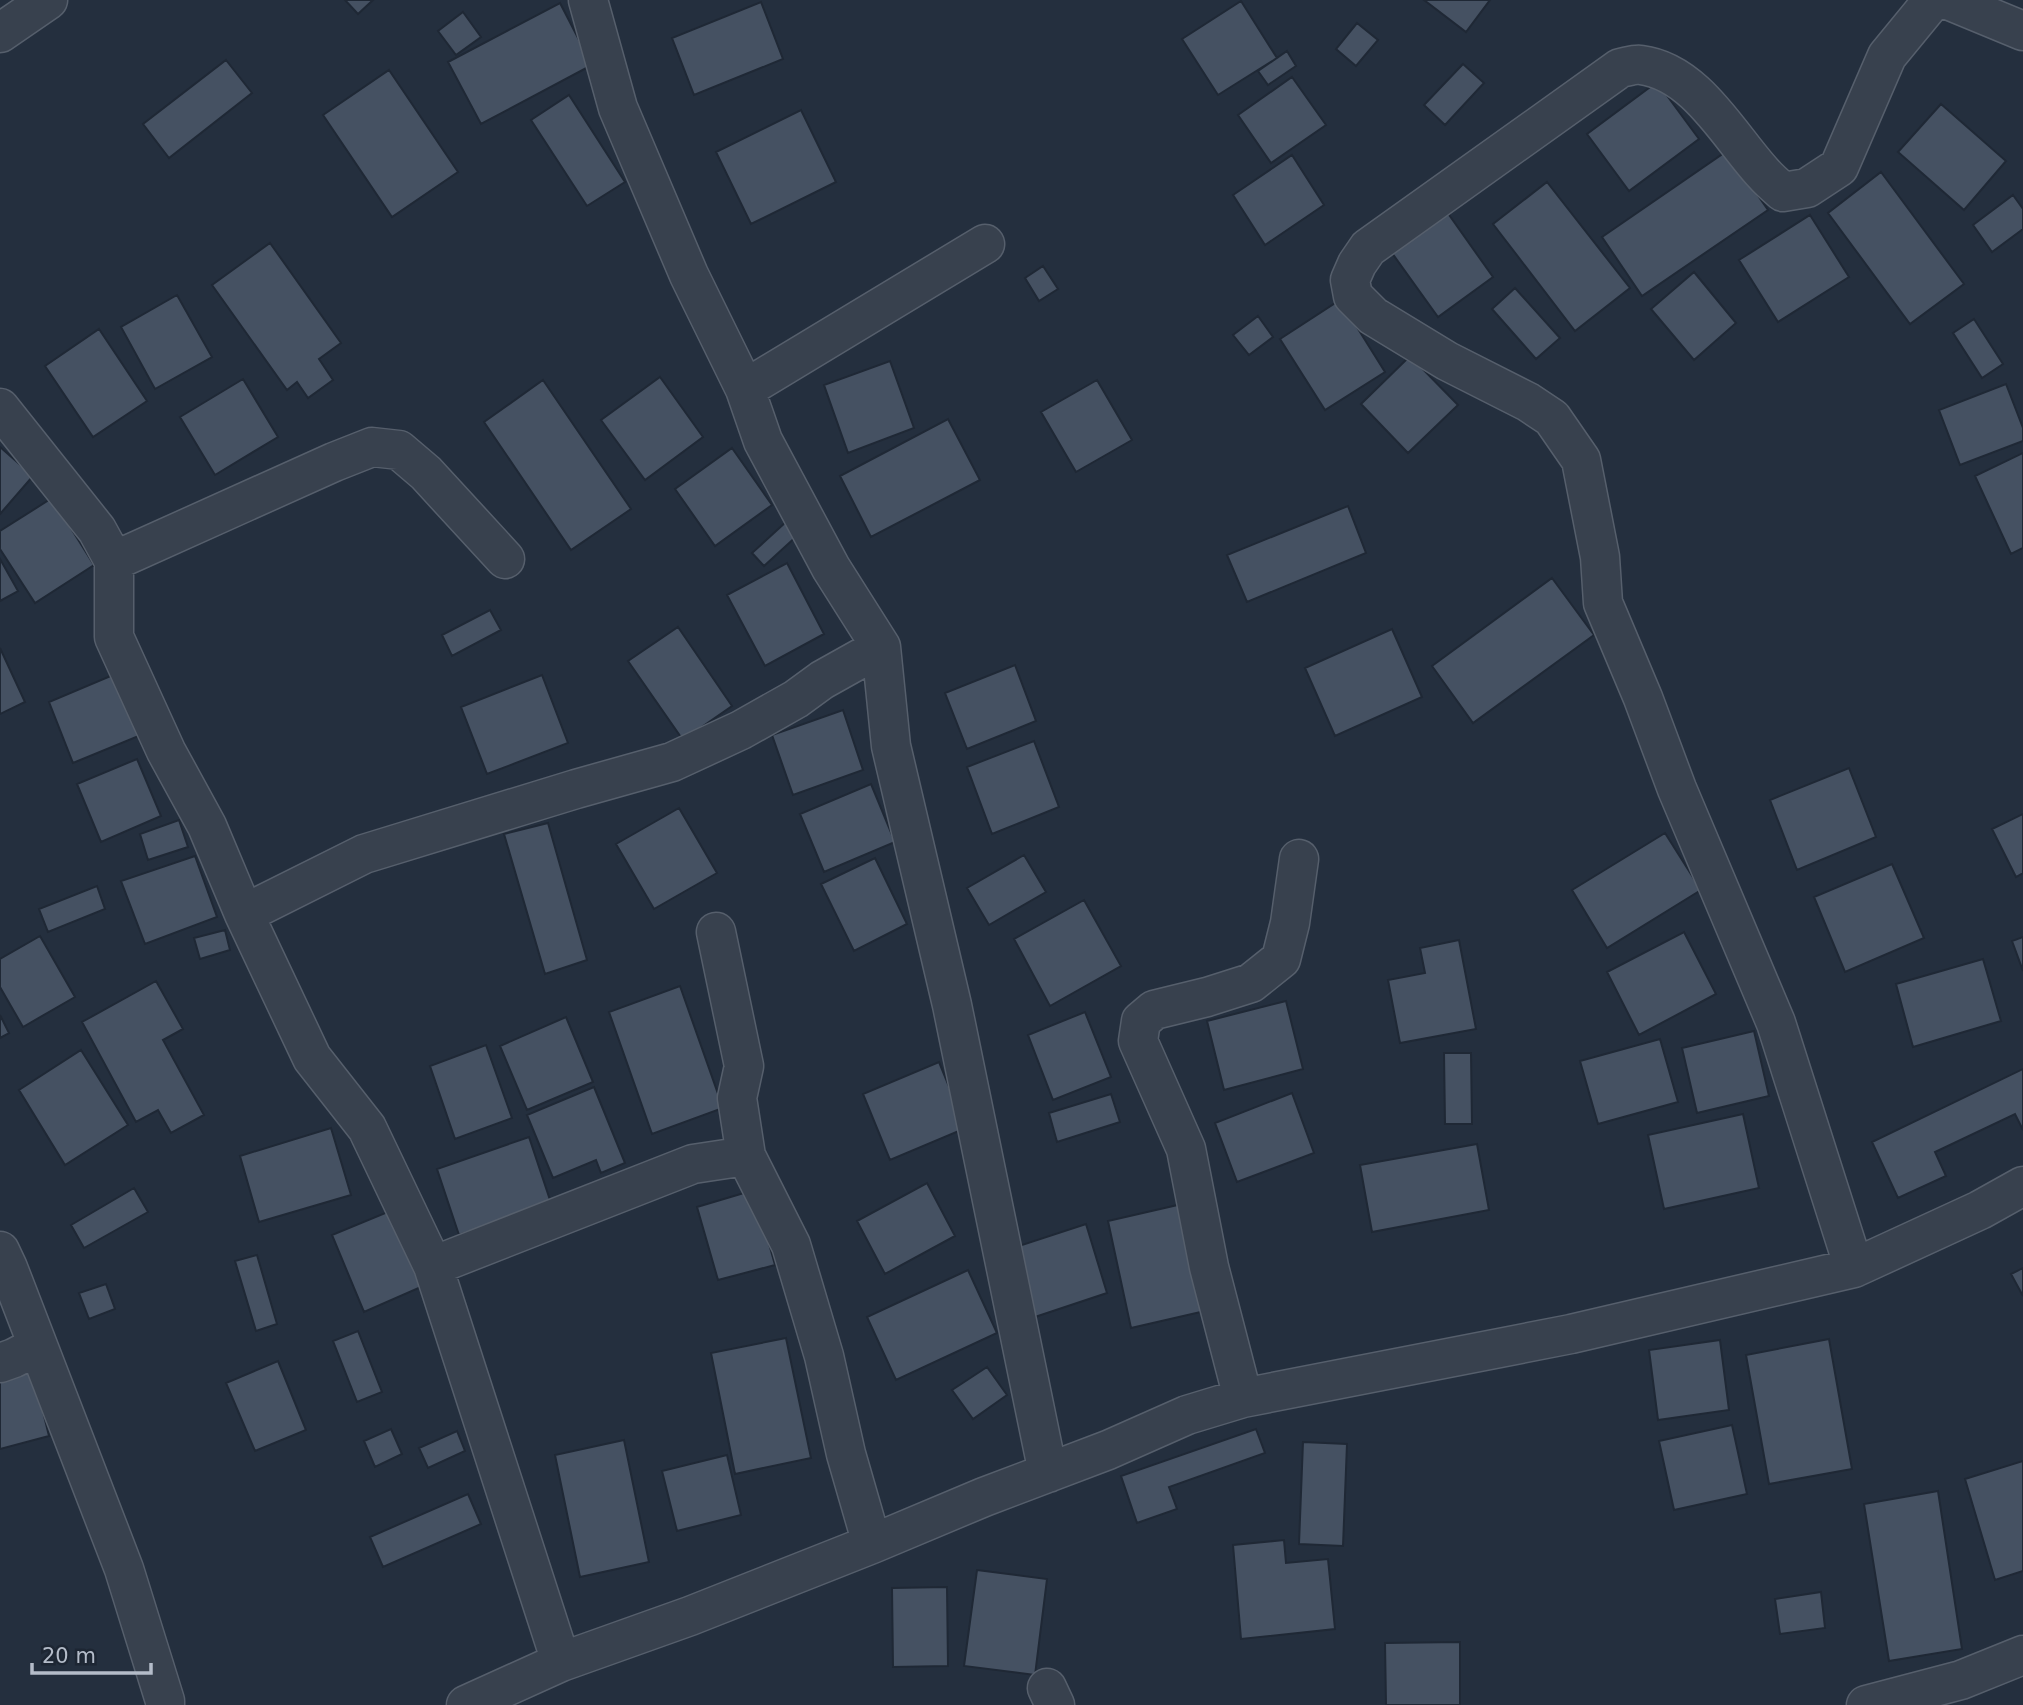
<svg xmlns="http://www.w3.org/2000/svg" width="2023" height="1705" font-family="'DejaVu Sans',sans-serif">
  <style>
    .building { fill: #455162; stroke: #1f2835; stroke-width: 2 }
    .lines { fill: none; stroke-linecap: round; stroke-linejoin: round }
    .minor-casing { stroke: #565f6c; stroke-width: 41 }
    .minor { stroke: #38414e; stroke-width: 38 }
  </style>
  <rect width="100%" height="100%" fill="#242f3e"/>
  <path class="building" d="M 345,0 L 373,0 L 358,14 Z
    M 1424,0 L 1490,0 L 1466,32 Z
    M 1241,1 L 1277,58 L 1218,95 L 1182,39 Z
    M 761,2 L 783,59 L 694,95 L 672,38 Z
    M 560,3 L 592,65 L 481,124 L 448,62 Z
    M 463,12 L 481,37 L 456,55 L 438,31 Z
    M 1357,23 L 1378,40 L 1356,66 L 1336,49 Z
    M 1287,51 L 1296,66 L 1268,85 L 1258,71 Z
    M 226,60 L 252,93 L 169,158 L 143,124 Z
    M 1463,64 L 1484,83 L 1445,125 L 1424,105 Z
    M 389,70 L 458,172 L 392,217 L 323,115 Z
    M 1292,77 L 1326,125 L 1271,163 L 1238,115 Z
    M 1657,82 L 1699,139 L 1629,191 L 1587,134 Z
    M 569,95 L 625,182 L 587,206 L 531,120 Z
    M 1941,104 L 2006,161 L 1964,210 L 1898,152 Z
    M 801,110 L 836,182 L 751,224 L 716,152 Z
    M 1727,151 L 1768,210 L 1642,296 L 1602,237 Z
    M 1292,155 L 1324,205 L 1265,245 L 1233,195 Z
    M 1881,172 L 1964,284 L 1910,324 L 1828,213 Z
    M 1547,182 L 1630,288 L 1575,331 L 1493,224 Z
    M 2013,195 L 2023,209 L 2023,229 L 1992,252 L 1973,225 Z
    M 1447,212 L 1493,277 L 1438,317 L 1392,253 Z
    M 1810,215 L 1849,277 L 1778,322 L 1739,260 Z
    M 270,243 L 341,343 L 319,359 L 333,380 L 308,398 L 297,382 L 287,390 L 212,285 Z
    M 1043,266 L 1058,289 L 1039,301 L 1025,278 Z
    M 1694,272 L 1736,323 L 1694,360 L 1651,309 Z
    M 1515,288 L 1560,338 L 1536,359 L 1492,309 Z
    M 177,295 L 212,357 L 155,389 L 121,327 Z
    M 1340,300 L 1385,372 L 1325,410 L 1280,339 Z
    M 1258,316 L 1273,337 L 1249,355 L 1233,335 Z
    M 1974,319 L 2003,364 L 1982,378 L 1953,333 Z
    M 99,329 L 147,401 L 93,437 L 45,366 Z
    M 1410,356 L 1458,405 L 1408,453 L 1361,404 Z
    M 890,361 L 914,428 L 848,453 L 824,385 Z
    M 660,377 L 703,437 L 645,480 L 601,420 Z
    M 243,379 L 278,437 L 215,475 L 180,417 Z
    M 543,380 L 631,509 L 571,550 L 484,422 Z
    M 1097,380 L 1132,440 L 1076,472 L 1041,412 Z
    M 2006,384 L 2023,428 L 2023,441 L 1960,465 L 1939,410 Z
    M 948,419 L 980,480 L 871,537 L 840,476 Z
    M 0,447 L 33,476 L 0,514 Z
    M 732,448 L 772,505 L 715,546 L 675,489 Z
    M 2023,453 L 2023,548 L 2011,554 L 1975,476 Z
    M 52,498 L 94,565 L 35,603 L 0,549 L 0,531 Z
    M 1348,506 L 1366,553 L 1247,602 L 1227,555 Z
    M 787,521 L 799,534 L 764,566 L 752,553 Z
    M 0,559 L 18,591 L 0,601 Z
    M 787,563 L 824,634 L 765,666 L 727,595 Z
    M 1552,578 L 1594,635 L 1473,723 L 1432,666 Z
    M 490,610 L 501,630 L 452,656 L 442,635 Z
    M 678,627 L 732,706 L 683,740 L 628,661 Z
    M 1392,629 L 1422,697 L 1335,736 L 1305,668 Z
    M 0,648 L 25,702 L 0,714 Z
    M 1015,665 L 1036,721 L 967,749 L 945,693 Z
    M 120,672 L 146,733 L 73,763 L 49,702 Z
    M 542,675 L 568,743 L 487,774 L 461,707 Z
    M 843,710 L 863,770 L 793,795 L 772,735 Z
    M 1034,741 L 1059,807 L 992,834 L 967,767 Z
    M 137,759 L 161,816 L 101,842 L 77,784 Z
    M 1849,768 L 1876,837 L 1797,870 L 1770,800 Z
    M 871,784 L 895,842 L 824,872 L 800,814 Z
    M 679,808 L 717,873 L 654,909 L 616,844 Z
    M 2023,814 L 2023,873 L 2016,877 L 1992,829 Z
    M 179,820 L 188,847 L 148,860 L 140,834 Z
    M 548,823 L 587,960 L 545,974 L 504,834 Z
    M 1665,833 L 1701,890 L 1607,948 L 1572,890 Z
    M 1024,855 L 1046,892 L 989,925 L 967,888 Z
    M 195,856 L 217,917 L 145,944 L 121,881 Z
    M 875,858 L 907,924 L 854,951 L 821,884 Z
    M 1892,864 L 1924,938 L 1845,972 L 1814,897 Z
    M 97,886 L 105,909 L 48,932 L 39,909 Z
    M 1084,900 L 1121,966 L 1050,1006 L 1014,939 Z
    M 225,930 L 230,950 L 200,959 L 194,938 Z
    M 1684,932 L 1716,994 L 1639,1035 L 1607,972 Z
    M 40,936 L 75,997 L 23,1027 L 0,987 L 0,959 Z
    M 2023,937 L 2023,971 L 2012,941 Z
    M 1459,940 L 1476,1029 L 1400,1043 L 1388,980 L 1425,973 L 1420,948 Z
    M 1983,959 L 2001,1021 L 1913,1047 L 1896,984 Z
    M 156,981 L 183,1029 L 163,1040 L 204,1115 L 171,1133 L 158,1110 L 136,1122 L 82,1022 Z
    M 680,986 L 723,1108 L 652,1134 L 609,1012 Z
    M 1286,1001 L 1303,1069 L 1224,1090 L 1207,1021 Z
    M 1085,1012 L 1111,1077 L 1053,1100 L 1028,1035 Z
    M 0,1015 L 9,1033 L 0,1038 Z
    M 566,1017 L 593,1082 L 527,1110 L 500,1046 Z
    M 1754,1031 L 1769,1096 L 1697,1113 L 1682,1048 Z
    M 1660,1039 L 1678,1102 L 1598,1124 L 1580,1061 Z
    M 486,1045 L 512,1118 L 455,1139 L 430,1066 Z
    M 81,1050 L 128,1125 L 65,1165 L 19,1090 Z
    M 1444,1053 L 1471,1053 L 1472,1124 L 1445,1124 Z
    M 939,1062 L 966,1128 L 890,1160 L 863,1094 Z
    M 2023,1069 L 2023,1130 L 2015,1114 L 1935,1152 L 1946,1176 L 1898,1198 L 1872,1142 Z
    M 594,1087 L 625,1163 L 601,1173 L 596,1160 L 553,1178 L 527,1115 Z
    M 1292,1093 L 1314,1153 L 1237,1182 L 1215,1123 Z
    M 1111,1094 L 1120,1122 L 1057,1142 L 1049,1113 Z
    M 1743,1114 L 1759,1188 L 1664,1209 L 1648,1135 Z
    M 331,1128 L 351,1195 L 259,1222 L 240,1156 Z
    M 529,1137 L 551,1203 L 459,1235 L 437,1169 Z
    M 1477,1144 L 1489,1210 L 1372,1232 L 1360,1165 Z
    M 927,1183 L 955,1236 L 885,1274 L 857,1221 Z
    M 134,1188 L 148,1212 L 84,1248 L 71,1225 Z
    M 754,1190 L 775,1265 L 718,1280 L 697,1207 Z
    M 1182,1204 L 1205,1311 L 1131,1328 L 1108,1221 Z
    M 390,1211 L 421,1287 L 364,1312 L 332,1235 Z
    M 1086,1224 L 1107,1293 L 1032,1318 L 1010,1249 Z
    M 257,1255 L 277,1324 L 256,1331 L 235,1261 Z
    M 2023,1268 L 2023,1296 L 2011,1274 Z
    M 968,1270 L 997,1333 L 896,1380 L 867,1317 Z
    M 106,1284 L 115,1309 L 89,1319 L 79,1293 Z
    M 358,1331 L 382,1392 L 357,1402 L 333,1341 Z
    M 786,1338 L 811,1458 L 735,1474 L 711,1353 Z
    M 1829,1339 L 1852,1469 L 1769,1484 L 1746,1355 Z
    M 1720,1340 L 1729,1410 L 1658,1420 L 1649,1350 Z
    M 278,1361 L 306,1430 L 255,1451 L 226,1383 Z
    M 32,1367 L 49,1436 L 0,1449 L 0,1376 Z
    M 987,1367 L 1007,1395 L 973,1419 L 952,1390 Z
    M 1732,1425 L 1747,1494 L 1674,1510 L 1659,1441 Z
    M 391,1429 L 402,1454 L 375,1467 L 364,1441 Z
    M 1256,1429 L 1265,1453 L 1169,1487 L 1177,1509 L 1137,1523 L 1121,1476 Z
    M 457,1431 L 465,1451 L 428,1468 L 419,1448 Z
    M 624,1440 L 649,1562 L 580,1577 L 555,1455 Z
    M 1303,1442 L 1347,1444 L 1343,1546 L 1299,1544 Z
    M 727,1455 L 741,1515 L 677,1531 L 662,1471 Z
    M 2023,1461 L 2023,1571 L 1995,1580 L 1965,1479 Z
    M 1938,1491 L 1962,1649 L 1889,1661 L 1864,1504 Z
    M 468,1494 L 481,1524 L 383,1567 L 370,1537 Z
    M 1284,1540 L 1286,1563 L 1328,1559 L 1335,1629 L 1241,1639 L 1233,1545 Z
    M 977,1570 L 1047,1579 L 1035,1675 L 964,1666 Z
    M 947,1587 L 948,1666 L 893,1667 L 892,1588 Z
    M 1821,1592 L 1825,1628 L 1780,1634 L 1775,1599 Z
    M 1460,1642 L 1460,1705 L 1386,1705 L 1385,1643 Z"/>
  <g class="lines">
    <defs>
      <path id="minor" d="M 588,0 L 618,108 L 689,275 L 745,389 L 985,244
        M 1948,0 L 2023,31
        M 0,33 L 48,0
        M 0,408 L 97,530 L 114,561 L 114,637 L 166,751 L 207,826 L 244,914 L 312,1058 L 367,1128 L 433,1266 L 561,1662
        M 114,561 L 334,462 L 372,447 L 399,450 L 426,473 L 505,559
        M 881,647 L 891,746 L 952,1005 L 1048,1473
        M 244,914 L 364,854 L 576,789 L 672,762 L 741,730 L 796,699 L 822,680 L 881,647 L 831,568 L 763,441 L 745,389
        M 716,932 L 744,1066 L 737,1098 L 746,1156 L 791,1245 L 824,1356 L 846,1454 L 872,1544
        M 0,1251 L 8,1268 L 124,1569 L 165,1701 L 165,1705
        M 433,1266 L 693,1164 L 746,1156
        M 1854,1268 L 1776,1023 L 1677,789 L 1643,698 L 1603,603 L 1600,557 L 1581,460 L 1552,418 L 1528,402 L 1447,361 L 1373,316 L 1353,296 L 1350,280 L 1357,264 L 1368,248 L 1620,68 C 1627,67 1634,64 1641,65 C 1696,72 1729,136 1763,173 C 1769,180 1776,186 1783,192 L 1807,188 L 1839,167 L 1887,56 L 1933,0
        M 0,1363 L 14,1358 L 37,1346
        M 1243,1398 L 1209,1267 L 1186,1149 L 1138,1041 L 1141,1021 L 1154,1010 L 1207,997 L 1251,983 L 1281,959 L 1290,923 L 1299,859
        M 1047,1688 L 1055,1705
        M 466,1705 L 561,1662 L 690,1616 L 872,1544 L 984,1497 L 1108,1450 L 1187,1415 L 1243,1398 L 1571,1334 L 1854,1268 L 1980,1210 L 2023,1186
        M 1866,1705 L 1961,1680 L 2023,1655"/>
    </defs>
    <use href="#minor" class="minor-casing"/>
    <use href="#minor" class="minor"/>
  </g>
  <path d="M32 1663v10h119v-10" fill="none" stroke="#b4bcc9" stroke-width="3.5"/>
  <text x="42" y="1663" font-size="21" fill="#b4bcc9" stroke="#1d2633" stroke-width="5" paint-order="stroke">20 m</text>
</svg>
